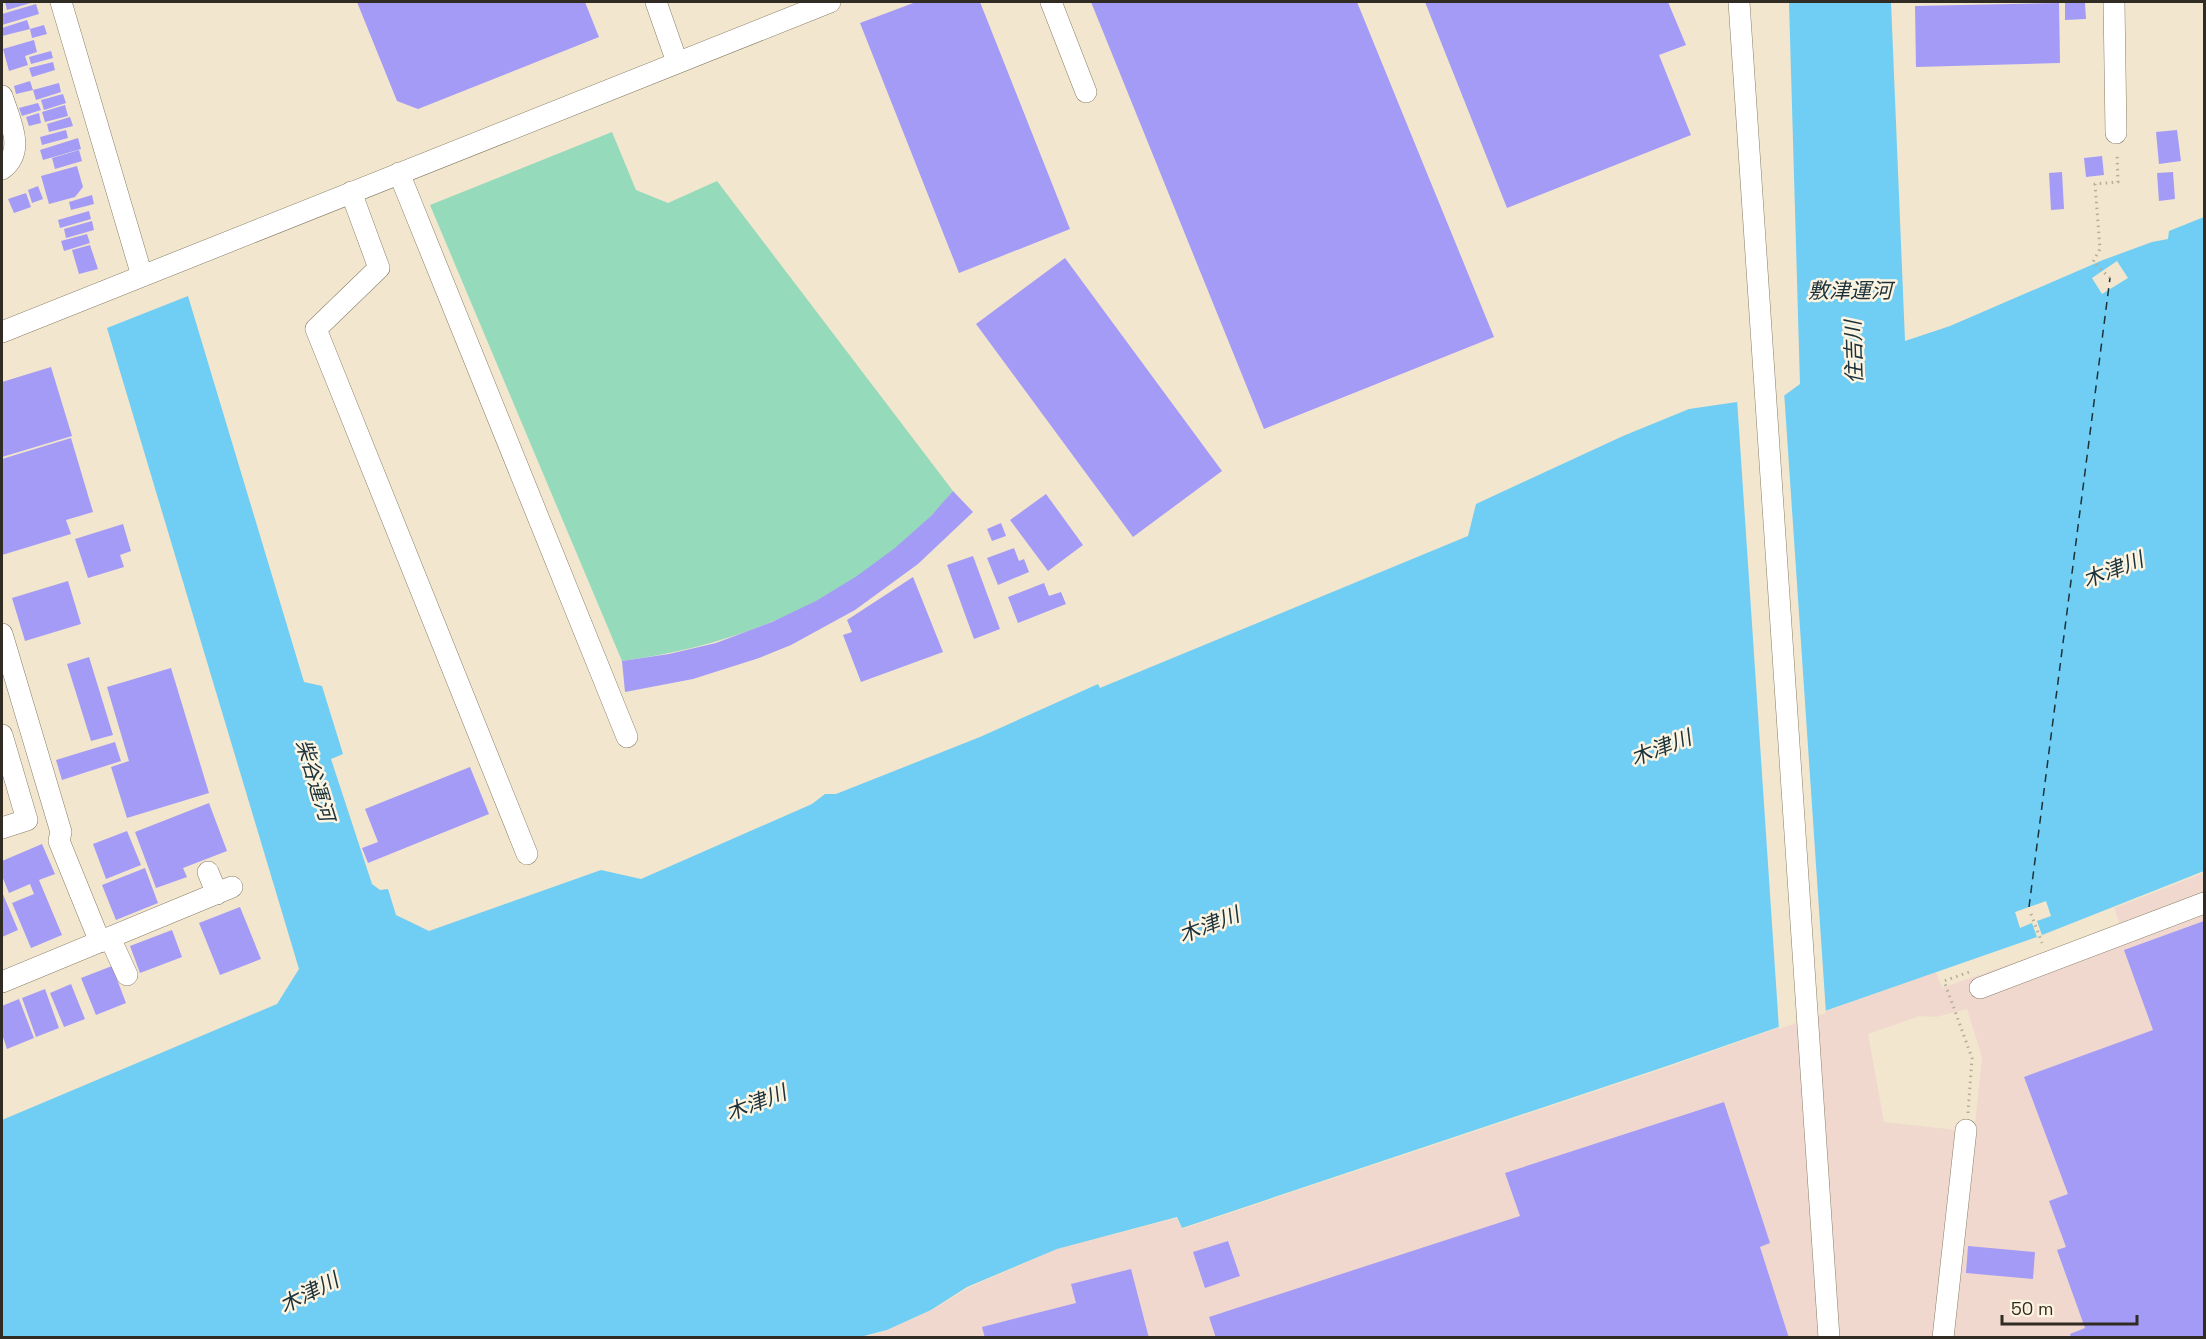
<svg xmlns="http://www.w3.org/2000/svg" width="2206" height="1339" font-family="'Space Grotesk','Noto Sans JP',sans-serif">
  <style>
    .commercial { fill: #f0d8ce }
    .green { fill: #95daba }
    .water { fill: #70cdf3 }
    .pier { fill: #f2e6ce }
    .lines { fill: none; stroke-linecap: round; stroke-linejoin: round }
    .ferry { stroke: #1c323b; stroke-width: 1.5; stroke-dasharray: 8 6; stroke-linecap: butt }
    .building { fill: #a49bf6 }
    .minor-casing { stroke: #887e68; stroke-width: 22 }
    .path { stroke: #b6ad99; stroke-width: 3; stroke-dasharray: 1.5 4.5; stroke-linecap: butt }
    .minor { stroke: #fff; stroke-width: 21 }
    .labels { text-anchor: middle; stroke-width: 5; stroke-linejoin: round; paint-order: stroke }
    .water-label { font-size: 21px; font-style: italic; fill: #1c323b; stroke: #fdf4e1 }
  </style>
  <rect width="100%" height="100%" fill="#f2e6ce"/>
  <path class="commercial" d="M 2204,873 L 2204,1337 L 1953,1337 L 1982,1057 L 1967,1009 L 1936,1017 L 1920,1016 L 1868,1034 L 1884,1122 L 1957,1130 L 1934,1337 L 863,1338 L 888,1330 L 932,1310 L 968,1288 L 1057,1249 L 1177,1218 L 1182,1229 L 1668,1067 L 1936,972 L 1942,988 L 2120,925 L 2114,908 Z"/>
  <path class="green" d="M 612,132 L 636,190 L 668,203 L 717,181 L 953,491 C 873,591 746,645 622,661 L 430,205 Z"/>
  <path class="water" d="M 1789,2 L 1891,2 L 1905,341 L 1950,326 L 2103,260 L 2152,242 L 2168,239 L 2169,231 L 2204,217 L 2204,871 L 2037,937 L 1667,1066 L 1182,1228 L 1177,1217 L 1057,1249 L 967,1287 L 931,1310 L 887,1330 L 860,1337 L 2,1338 L 2,1120 L 277,1004 L 299,969 L 107,328 L 188,296 L 304,682 L 322,686 L 343,754 L 331,759 L 372,884 L 380,890 L 388,889 L 396,915 L 429,931 L 601,870 L 641,879 L 812,804 L 825,794 L 836,794 L 980,737 L 1098,684 L 1100,688 L 1468,536 L 1476,504 L 1623,436 L 1689,409 L 1785,395 L 1800,384 Z"/>
  <path class="pier" d="M 2117,261 L 2128,278 L 2102,294 L 2092,278 Z
    M 1784,391 L 1826,1013 L 1779,1029 L 1737,399 Z
    M 2046,901 L 2051,916 L 2037,921 L 2042,935 L 2037,937 L 2032,923 L 2020,928 L 2015,912 Z"/>
  <g class="lines">
    <path class="ferry" d="M 2029,907 L 2110,278"/>
  </g>
  <path class="building" d="M 5,2 L 34,2 L 7,10 Z
    M 357,2 L 585,2 L 599,37 L 418,109 L 397,101 Z
    M 916,2 L 980,2 L 1070,229 L 959,273 L 860,23 Z
    M 1091,2 L 1357,2 L 1494,337 L 1264,429 Z
    M 1425,2 L 1668,2 L 1686,45 L 1659,55 L 1691,135 L 1507,208 Z
    M 2059,3 L 2060,63 L 1916,67 L 1915,6 Z
    M 2065,3 L 2085,3 L 2086,19 L 2065,20 Z
    M 36,4 L 39,14 L 2,25 L 2,14 Z
    M 27,20 L 30,29 L 2,36 L 2,28 Z
    M 44,25 L 47,34 L 32,38 L 30,29 Z
    M 34,40 L 37,52 L 25,56 L 28,65 L 9,71 L 3,49 Z
    M 51,51 L 53,58 L 31,64 L 29,57 Z
    M 53,62 L 55,70 L 32,77 L 29,68 Z
    M 30,81 L 33,90 L 16,94 L 14,86 Z
    M 59,83 L 61,92 L 36,100 L 33,90 Z
    M 63,94 L 66,103 L 44,110 L 41,100 Z
    M 38,103 L 41,110 L 22,116 L 19,108 Z
    M 65,105 L 68,116 L 45,122 L 42,112 Z
    M 39,113 L 41,123 L 29,126 L 26,117 Z
    M 70,117 L 73,126 L 49,132 L 47,124 Z
    M 66,130 L 68,138 L 42,145 L 40,137 Z
    M 2177,130 L 2181,161 L 2159,164 L 2156,132 Z
    M 78,138 L 81,149 L 43,160 L 40,150 Z
    M 79,150 L 82,161 L 55,169 L 52,158 Z
    M 2102,156 L 2104,175 L 2086,177 L 2084,158 Z
    M 77,166 L 83,187 L 75,197 L 49,204 L 41,176 Z
    M 2062,172 L 2064,209 L 2051,210 L 2049,173 Z
    M 2173,172 L 2175,199 L 2159,201 L 2157,173 Z
    M 38,186 L 43,199 L 32,203 L 28,190 Z
    M 26,193 L 31,207 L 14,213 L 8,199 Z
    M 92,195 L 94,204 L 71,210 L 69,202 Z
    M 89,211 L 91,219 L 60,228 L 58,220 Z
    M 92,221 L 94,230 L 66,238 L 64,229 Z
    M 87,234 L 90,243 L 64,251 L 61,241 Z
    M 90,245 L 98,269 L 79,274 L 72,250 Z
    M 1065,258 L 1222,471 L 1133,537 L 976,324 Z
    M 51,367 L 72,436 L 2,457 L 2,382 Z
    M 71,438 L 93,512 L 66,520 L 71,534 L 2,555 L 2,459 Z
    M 953,491 L 973,512 L 918,564 L 855,610 L 791,645 L 759,658 L 693,679 L 625,692 L 622,661 L 669,654 L 716,643 L 772,622 L 816,601 L 857,576 L 895,548 L 931,516 Z
    M 1046,494 L 1083,545 L 1048,571 L 1010,520 Z
    M 1001,523 L 1006,536 L 992,541 L 987,529 Z
    M 123,524 L 131,551 L 120,555 L 124,567 L 88,578 L 75,539 Z
    M 1014,548 L 1019,561 L 1024,559 L 1029,572 L 998,585 L 987,558 Z
    M 973,556 L 1000,629 L 974,639 L 947,565 Z
    M 913,577 L 943,652 L 861,682 L 843,635 L 852,632 L 847,620 Z
    M 68,581 L 81,624 L 25,641 L 12,598 Z
    M 1044,583 L 1049,596 L 1061,592 L 1066,604 L 1018,623 L 1008,597 Z
    M 89,657 L 113,735 L 91,741 L 67,664 Z
    M 171,668 L 209,793 L 127,818 L 111,767 L 129,761 L 107,687 Z
    M 115,742 L 121,761 L 62,780 L 56,760 Z
    M 470,767 L 489,814 L 368,863 L 362,848 L 378,842 L 365,809 Z
    M 209,803 L 227,851 L 183,868 L 187,877 L 156,888 L 135,832 Z
    M 127,831 L 141,865 L 106,879 L 93,844 Z
    M 42,844 L 55,874 L 39,880 L 62,935 L 31,948 L 12,903 L 34,894 L 30,884 L 9,893 L 2,876 L 2,861 Z
    M 145,868 L 158,903 L 116,920 L 102,885 Z
    M 2,892 L 18,930 L 2,937 Z
    M 240,907 L 261,959 L 220,975 L 199,923 Z
    M 2204,921 L 2204,1338 L 2071,1338 L 2070,1334 L 2085,1328 L 2057,1250 L 2066,1247 L 2049,1201 L 2068,1194 L 2024,1077 L 2153,1030 L 2124,950 Z
    M 172,930 L 182,957 L 140,973 L 130,946 Z
    M 112,966 L 126,1003 L 96,1015 L 81,978 Z
    M 71,984 L 85,1019 L 64,1027 L 50,993 Z
    M 45,989 L 59,1028 L 36,1037 L 22,998 Z
    M 19,999 L 34,1038 L 7,1049 L 2,1034 L 2,1006 Z
    M 1724,1102 L 1770,1243 L 1760,1247 L 1789,1338 L 1216,1338 L 1209,1317 L 1520,1216 L 1505,1173 Z
    M 1228,1241 L 1240,1276 L 1205,1288 L 1193,1252 Z
    M 1968,1246 L 2035,1252 L 2033,1279 L 1966,1273 Z
    M 1131,1269 L 1149,1338 L 985,1338 L 982,1327 L 1076,1303 L 1071,1284 Z"/>
  <g class="lines">
    <defs>
      <path id="minor" d="M 61,2 L 142,276
        M 656,2 L 677,62
        M 1051,2 L 1086,92
        M 1739,2 L 1829,1338
        M 2114,2 L 2116,133
        M 2,96 C 9,119 27,151 2,169
        M 399,173 L 627,737
        M 351,192 L 379,268 L 316,329 L 527,854
        M 2,332 L 830,2
        M 2,634 L 61,832 L 59,841 L 100,942
        M 2,735 L 27,820 L 2,828
        M 208,872 L 217,894
        M 110,938 L 127,975
        M 2,982 L 232,887
        M 1980,988 L 2204,903
        M 1943,1338 L 1966,1130"/>
    </defs>
    <use href="#minor" class="minor-casing"/>
    <path class="path" d="M 2110,278 L 2093,262 L 2100,249 L 2095,184 L 2118,182 L 2117,153
      M 2031,914 L 2042,943
      M 1968,1113 L 1972,1058 L 1944,981 L 1969,972"/>
    <use href="#minor" class="minor"/>
  </g>
  <g class="labels">
    <g class="water-label">
      <text x="1850" y="298">敷津運河</text>
      <text transform="translate(1854 352) rotate(-92)" y="7">住吉川</text>
      <text transform="translate(2113 570) rotate(-21)" y="7">木津川</text>
      <text transform="translate(1661 748) rotate(-21)" y="7">木津川</text>
      <text transform="translate(315 780) rotate(73)" y="7">柴谷運河</text>
      <text transform="translate(1209 925) rotate(-21)" y="7">木津川</text>
      <text transform="translate(756 1103) rotate(-21)" y="7">木津川</text>
      <text transform="translate(309 1293) rotate(-27)" y="7">木津川</text>
    </g>
  </g>
  <rect width="2206" height="1339" fill="none" stroke="#302c23" stroke-width="6"/>
  <path d="M2002 1315v9h135v-9" fill="none" stroke="#302c23" stroke-width="3"/>
  <text x="2011" y="1315" font-size="18" fill="#302c23" stroke="#fdf4e1" stroke-width="4.5" paint-order="stroke">50 m</text>
</svg>
